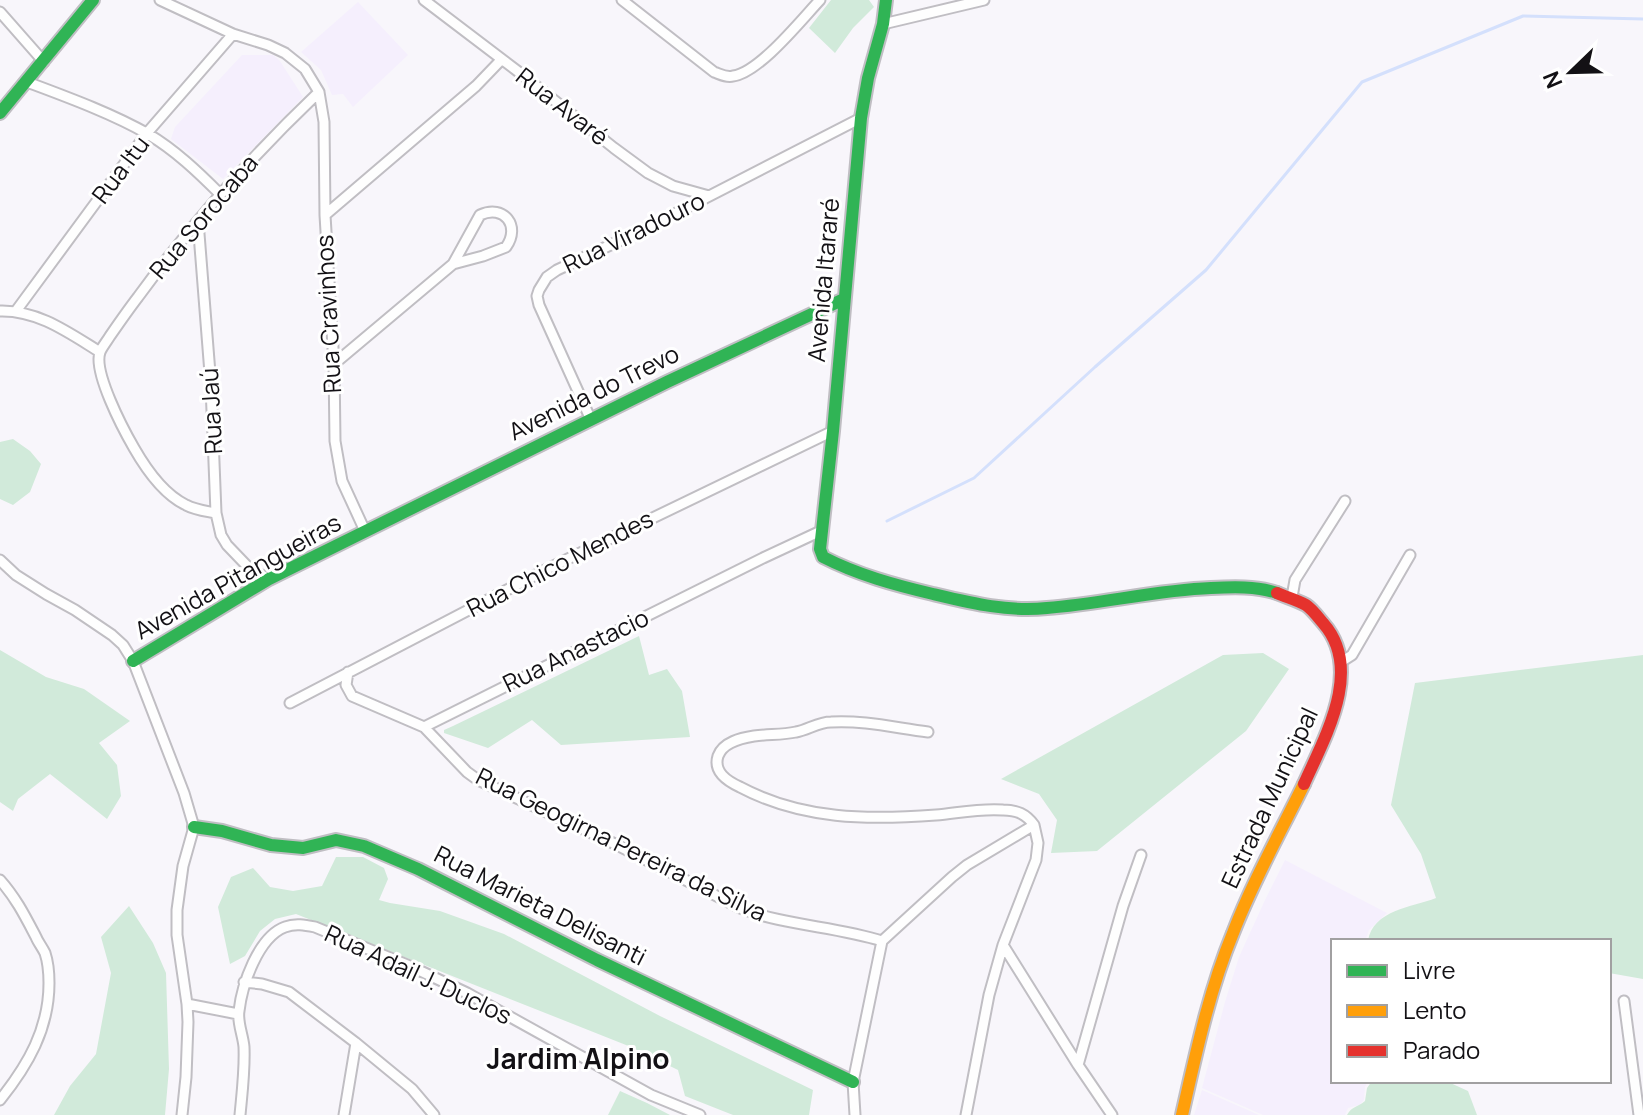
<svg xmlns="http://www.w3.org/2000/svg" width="1643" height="1115" font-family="Manrope,sans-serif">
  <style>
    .built { fill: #f5effd }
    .green { fill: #d1eada }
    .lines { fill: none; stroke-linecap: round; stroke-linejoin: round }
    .stream { stroke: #d4e0fc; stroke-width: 3 }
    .street-casing { stroke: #c0bec3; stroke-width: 13 }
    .fast-casing { stroke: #c0bec3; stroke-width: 16 }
    .slow-casing { stroke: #c0bec3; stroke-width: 16 }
    .jam-casing { stroke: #c0bec3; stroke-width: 16 }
    .street { stroke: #fefefe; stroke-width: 9 }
    .fast { stroke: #30b455; stroke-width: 12 }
    .slow { stroke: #ff9f0a; stroke-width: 12 }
    .jam { stroke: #e5322d; stroke-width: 12 }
    .labels { text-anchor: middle; stroke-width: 6; stroke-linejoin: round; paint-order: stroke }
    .street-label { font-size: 24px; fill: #131115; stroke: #fff }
    .quarter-label { font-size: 28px; font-weight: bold; fill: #131115; stroke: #fff }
  </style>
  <rect width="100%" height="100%" fill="#f8f6fb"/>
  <path class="built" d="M 358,2 L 408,55 L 353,107 L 343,94 L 332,95 L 321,70 L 301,52 Z
    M 242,55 L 273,55 L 280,61 L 303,97 L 223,179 L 171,139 L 175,127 Z
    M 1285,860 L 1387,913 L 1369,930 L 1365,941 L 1333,941 L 1333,1081 L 1368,1081 L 1365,1087 L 1364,1100 L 1359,1105 L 1348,1108 L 1345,1115 L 1263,1115 L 1202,1088 L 1225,1002 L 1239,957 L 1265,900 Z
    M 1202,1090 L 1259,1115 L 1194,1115 Z"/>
  <path class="green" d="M 831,0 L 869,0 L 874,7 L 853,28 L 835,53 L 809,28 Z
    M 13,439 L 30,451 L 41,464 L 30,492 L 13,505 L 0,499 L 0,442 Z
    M 639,636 L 649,675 L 667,669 L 682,691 L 690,737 L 561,745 L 532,720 L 488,748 L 444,733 L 444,730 L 453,726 Z
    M 0,650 L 46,677 L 84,689 L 130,721 L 99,743 L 117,765 L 121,796 L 107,819 L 50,774 L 18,799 L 13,811 L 0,802 Z
    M 1263,653 L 1289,669 L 1246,731 L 1097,851 L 1051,853 L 1057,820 L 1039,794 L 1001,779 L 1223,655 Z
    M 1643,655 L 1643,979 L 1609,973 L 1609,941 L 1368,941 C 1373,910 1412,907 1436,898 L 1421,854 L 1391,805 L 1415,683 Z
    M 336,857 L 363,857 L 384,868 L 388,879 L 379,900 L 390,903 L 440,911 L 504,934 L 660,1016 L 813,1090 L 809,1115 L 733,1115 L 685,1096 L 678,1070 L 631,1047 L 296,914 L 275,919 L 260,931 L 245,956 L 230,964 L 218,907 L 231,877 L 253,868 L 270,887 L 293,891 L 322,886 Z
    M 129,906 L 153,943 L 166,973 L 169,1069 L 165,1115 L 54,1115 L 70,1086 L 96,1054 L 111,973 L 101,937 Z
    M 1372,1081 L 1446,1081 L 1468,1091 L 1477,1115 L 1347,1115 C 1352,1106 1358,1107 1365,1101 L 1367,1088 Z
    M 620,1091 L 647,1103 L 670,1115 L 608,1115 Z"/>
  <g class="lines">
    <path class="stream" d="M 887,521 L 974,478 L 1095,367 L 1206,270 L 1362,82 L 1523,16 L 1643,19"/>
    <defs>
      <path id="street" d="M 160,0 L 233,34 L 268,45 L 285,53 L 305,69 L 319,92 L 324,122 L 325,215 L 334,364 L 335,441 L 342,481 L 365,531
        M 424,0 L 520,73 L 614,148 L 648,173 L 673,186 L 709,196
        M 622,0 L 714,72 C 720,74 726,78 733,76 C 759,73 802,19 820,0
        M 0,12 L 44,62
        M 883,24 L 984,0
        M 27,82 C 67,97 111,113 148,134 C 175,150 198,172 220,194
        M 325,215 L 476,86 L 501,60
        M 198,221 L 211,386 L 216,513 L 221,535 L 227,545 L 250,569 L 269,579
        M 0,311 C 38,310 69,333 100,352
        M 16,311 L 147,133 L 233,34
        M 334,364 L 453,264 L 480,215 C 504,204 521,226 506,247 L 483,256 L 453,264
        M 591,420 L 539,305 L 537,296 L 539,290 L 547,277 L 557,270 L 651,226 L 861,118
        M 216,513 C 206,511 195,510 186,505 C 163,494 146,469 134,448 C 123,429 93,372 100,352 C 102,347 107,341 110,336 C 119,323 128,310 138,297 C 192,223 253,155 319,92
        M 0,560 L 16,575 L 46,594 L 75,610 L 112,635 L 123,645 L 133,661 L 184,793 L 194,827 L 183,866 L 177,910 L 177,935 L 187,1004 L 188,1022 L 186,1077 L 182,1115
        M 1292,597 L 1295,580 L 1345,501
        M 1341,662 L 1352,655 L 1410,555
        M 348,672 L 346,685 L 352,696 L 424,727 L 763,558 L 823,530
        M 290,703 L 549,568 L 833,431
        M 424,727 L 467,772 L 478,780 L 615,844 L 740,908 C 785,926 835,926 882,941
        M 928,732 C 896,728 863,720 831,722 C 818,722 808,730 796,732 C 782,735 768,734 754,736 C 741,738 723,742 718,756 C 713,772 727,781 740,787 C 802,820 868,820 936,815 C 958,813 981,808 1003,810 C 1017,810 1026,814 1034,825
        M 0,880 C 16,898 25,916 36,937 C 38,942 42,947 45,953 C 48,962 49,974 49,983 C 49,1029 28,1065 0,1100
        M 882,941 L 952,877 L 967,865 L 1034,825
        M 1003,945 L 1078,1065 L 1112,1115
        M 244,982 L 262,984 L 289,992 L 356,1043 L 412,1089 L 434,1115
        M 1624,1001 L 1639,1115
        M 187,1004 L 238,1014
        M 1078,1065 L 1123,906 L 1141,855
        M 240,1115 C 242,1093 245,1070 244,1047 C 243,1035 237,1022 239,1011 C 242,985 258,937 285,927 C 295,923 305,925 315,927 L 412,967 L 467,993 L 651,1095 L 700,1115
        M 344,1115 L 356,1043
        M 855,1115 L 853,1082 L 882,941
        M 966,1115 L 989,995 L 1003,945 L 1036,860 L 1038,843 L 1034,825"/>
      <path id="fast" d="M 886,0 L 883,24 L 868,78 L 861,118 L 833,431 L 820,549 L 823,557 C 858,575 895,585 933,594 C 971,603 1007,612 1047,608 C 1102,604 1156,590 1211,588 C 1232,587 1257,586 1277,593
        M 0,113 L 93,0
        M 133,661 L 269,579 L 667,382 L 844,299
        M 194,827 L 222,831 L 271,845 L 303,848 L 336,840 L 364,846 L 418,869 L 597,960 L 853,1082"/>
      <path id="slow" d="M 1182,1115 C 1196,1053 1209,991 1233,933 C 1253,881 1280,833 1304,784"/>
      <path id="jam" d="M 1277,593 C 1286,597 1297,600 1306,605 C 1312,609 1318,617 1323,623 C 1364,669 1325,737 1304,784"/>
    </defs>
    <use href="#street" class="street-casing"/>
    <use href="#fast" class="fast-casing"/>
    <use href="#slow" class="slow-casing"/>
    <use href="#jam" class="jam-casing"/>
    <use href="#street" class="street"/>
    <use href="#fast" class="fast"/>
    <use href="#slow" class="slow"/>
    <use href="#jam" class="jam"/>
  </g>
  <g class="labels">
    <g class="street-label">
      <text transform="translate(562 107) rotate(38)" y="8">Rua Avaré</text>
      <text transform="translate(121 170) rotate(-53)" y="8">Rua Itu</text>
      <text transform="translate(204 217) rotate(-50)" y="8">Rua Sorocaba</text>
      <text transform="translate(634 233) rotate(-26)" y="8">Rua Viradouro</text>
      <text transform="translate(824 280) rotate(-85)" y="8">Avenida Itararé</text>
      <text transform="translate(329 314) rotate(-93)" y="8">Rua Cravinhos</text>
      <text transform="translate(594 393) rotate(-26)" y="8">Avenida do Trevo</text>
      <text transform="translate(212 411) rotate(-93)" y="8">Rua Jaú</text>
      <text transform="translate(560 564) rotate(-27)" y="8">Rua Chico Mendes</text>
      <text transform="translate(238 577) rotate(-29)" y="8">Avenida Pitangueiras</text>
      <text transform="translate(576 651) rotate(-26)" y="8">Rua Anastacio</text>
      <text transform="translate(1270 798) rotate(-65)" y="8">Estrada Municipal</text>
      <text transform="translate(621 845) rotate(26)" y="8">Rua Geogirna Pereira da Silva</text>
      <text transform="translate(540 906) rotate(27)" y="8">Rua Marieta Delisanti</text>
      <text transform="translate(418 975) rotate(25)" y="8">Rua Adail J. Duclos</text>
    </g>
    <g class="quarter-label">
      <text x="578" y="1069">Jardim Alpino</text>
    </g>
  </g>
  <rect x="1331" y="939" width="280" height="144" fill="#ffffff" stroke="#a1a0a1" stroke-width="2"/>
  <rect x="1347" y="965" width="40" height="12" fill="#30b455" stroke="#a1a0a1" stroke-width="2"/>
  <text x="1403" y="979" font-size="24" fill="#131115">Livre</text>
  <rect x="1347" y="1005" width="40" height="12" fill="#ff9f0a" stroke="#a1a0a1" stroke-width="2"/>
  <text x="1403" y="1019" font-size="24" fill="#131115">Lento</text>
  <rect x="1347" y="1045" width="40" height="12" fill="#e5322d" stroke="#a1a0a1" stroke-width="2"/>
  <text x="1403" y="1059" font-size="24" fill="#131115">Parado</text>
  <g transform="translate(1571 72) rotate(247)" stroke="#ffffff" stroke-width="6" paint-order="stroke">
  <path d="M0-6L14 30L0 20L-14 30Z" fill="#131115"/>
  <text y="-12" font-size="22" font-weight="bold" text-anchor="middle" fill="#131115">N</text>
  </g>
</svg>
